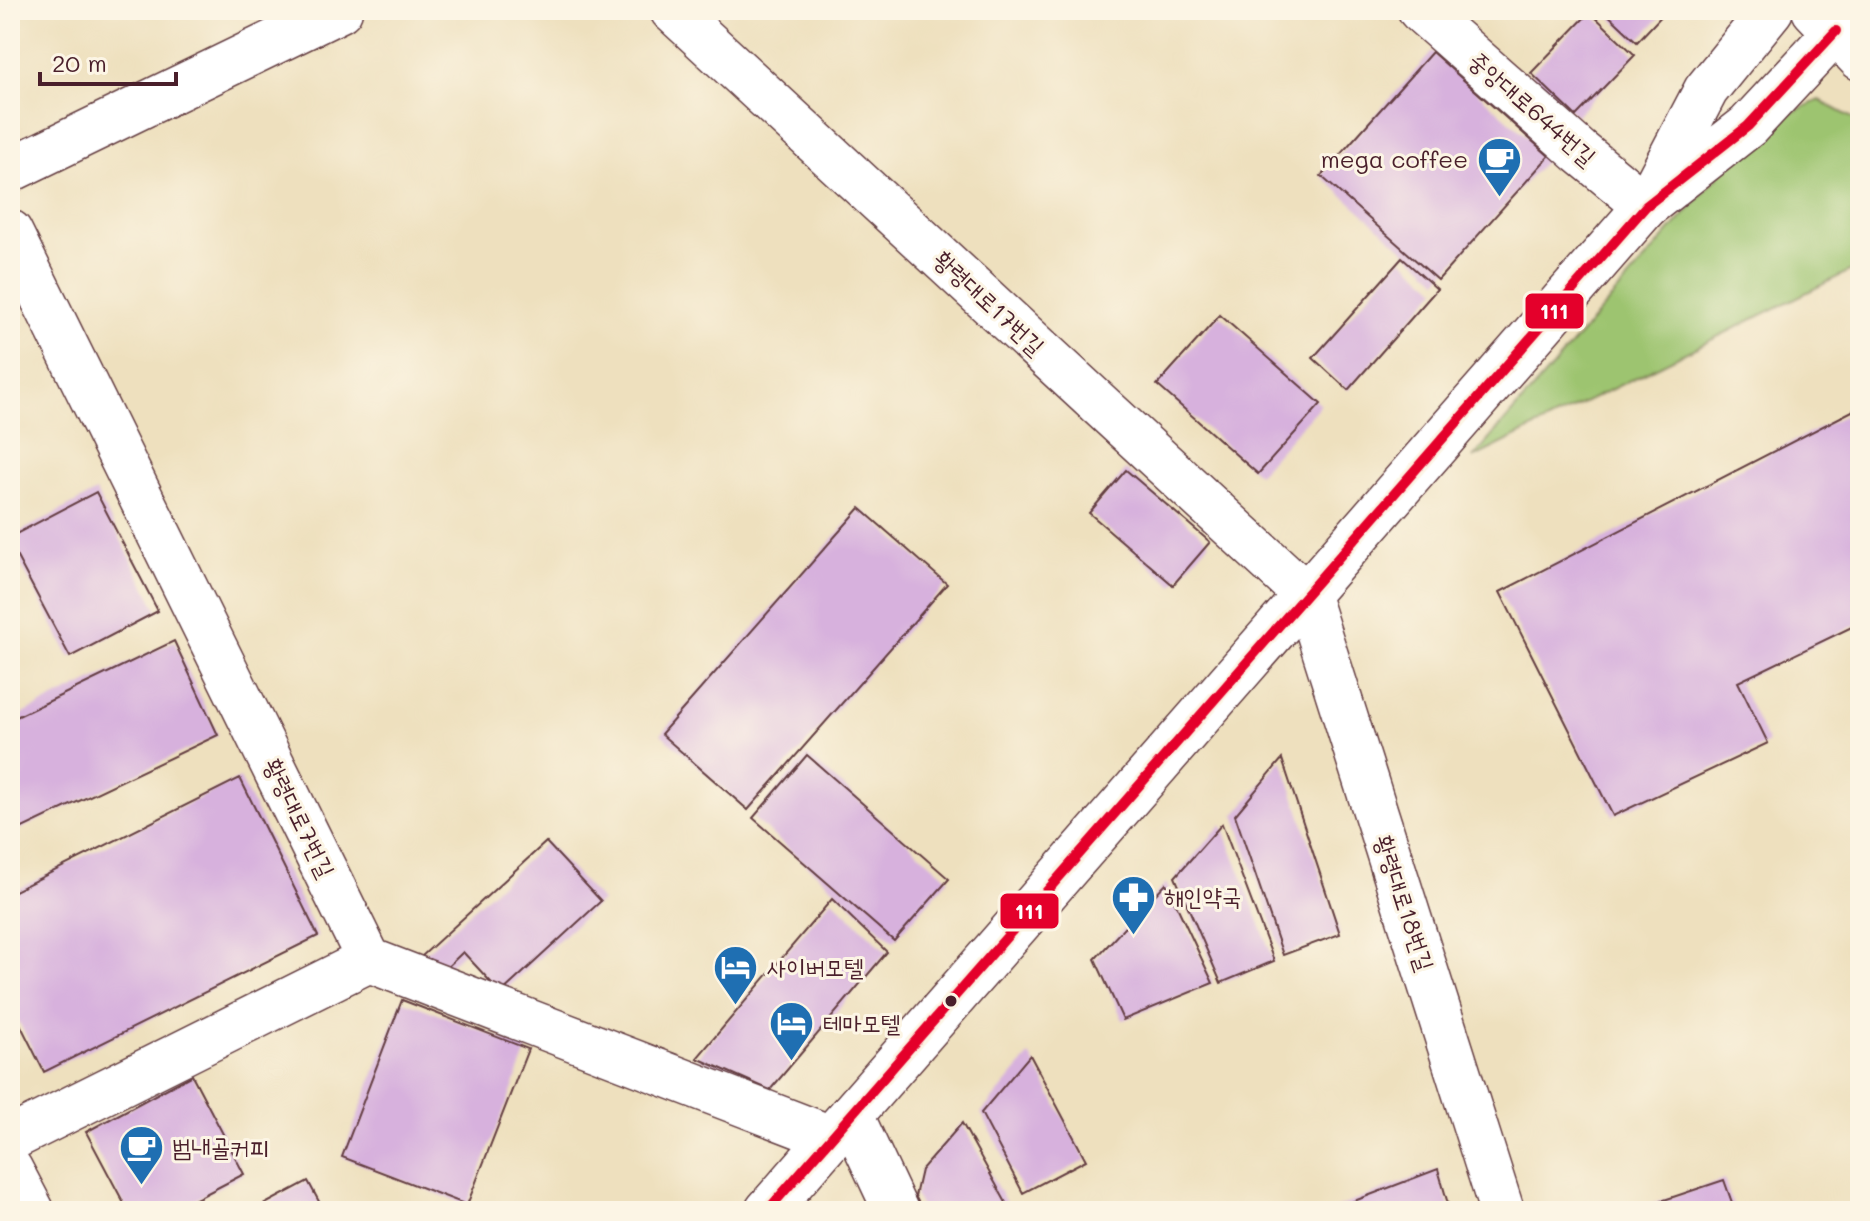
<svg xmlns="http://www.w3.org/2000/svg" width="1870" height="1221" font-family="Mali,'Poor Story',sans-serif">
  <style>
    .green { fill: #9dc46f; stroke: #74724d; stroke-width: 2 }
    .building { fill: #d7b1dd }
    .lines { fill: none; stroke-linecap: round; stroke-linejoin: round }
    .minor-casing { stroke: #633c41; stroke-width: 47 }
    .major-casing { stroke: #633c41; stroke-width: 47 }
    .minor { stroke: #fff; stroke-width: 44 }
    .major { stroke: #fff; stroke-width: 44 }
    .bus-1-casing { stroke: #fcf5e5; stroke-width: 16 }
    .bus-1 { stroke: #e4002b; stroke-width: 10 }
    .bus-dot { fill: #4a1f2b; stroke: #fcf5e5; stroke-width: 3 }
    .labels { text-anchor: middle; stroke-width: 6; stroke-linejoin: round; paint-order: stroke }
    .street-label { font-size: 24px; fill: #4a1f2b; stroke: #fcf5e5 }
    .poi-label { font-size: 24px; fill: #4a1f2b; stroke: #fcf5e5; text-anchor: start }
    .line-badge { stroke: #fcf5e5; stroke-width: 3 }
    .badge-label { font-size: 22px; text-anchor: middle; font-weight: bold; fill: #fff }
  </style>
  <rect width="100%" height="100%" fill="#fcf5e5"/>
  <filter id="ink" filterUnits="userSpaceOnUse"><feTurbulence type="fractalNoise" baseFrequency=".0125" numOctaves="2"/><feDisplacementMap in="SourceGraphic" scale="16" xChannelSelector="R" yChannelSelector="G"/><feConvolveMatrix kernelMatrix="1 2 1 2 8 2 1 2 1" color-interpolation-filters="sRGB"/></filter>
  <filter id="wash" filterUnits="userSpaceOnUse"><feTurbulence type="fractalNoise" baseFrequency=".006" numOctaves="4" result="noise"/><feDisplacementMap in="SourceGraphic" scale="32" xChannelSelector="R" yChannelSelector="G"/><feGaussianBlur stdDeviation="1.8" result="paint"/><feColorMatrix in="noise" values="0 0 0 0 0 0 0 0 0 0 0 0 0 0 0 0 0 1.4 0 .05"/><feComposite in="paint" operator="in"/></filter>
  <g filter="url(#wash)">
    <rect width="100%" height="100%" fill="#eee0be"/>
    <path class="green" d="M 1819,100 L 1860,122 L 1860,266 L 1473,458 L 1732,160 L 1775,120 Z"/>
    <g id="blocks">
      <path class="building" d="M 1603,10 L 1667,10 L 1637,42 Z
        M 1590,12 L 1635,55 L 1576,116 L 1531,73 Z
        M 1432,52 L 1549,156 L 1438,280 L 1321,176 Z
        M 1402,258 L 1437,289 L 1348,390 L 1313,358 Z
        M 1220,315 L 1321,404 L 1258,474 L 1157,385 Z
        M 1860,407 L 1860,623 L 1738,682 L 1768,743 L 1613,816 L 1500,592 Z
        M 1126,470 L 1210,542 L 1173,585 L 1089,513 Z
        M 96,492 L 158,611 L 70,657 L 10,544 L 10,537 Z
        M 860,508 L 947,584 L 748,810 L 661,734 Z
        M 174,641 L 218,735 L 10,834 L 10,720 Z
        M 807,755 L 949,879 L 894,941 L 753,818 Z
        M 1282,759 L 1340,934 L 1283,955 L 1235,815 Z
        M 240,778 L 318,936 L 44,1072 L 10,1004 L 10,893 Z
        M 1222,824 L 1274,961 L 1221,983 L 1175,877 Z
        M 546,842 L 601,901 L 501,993 L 463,952 L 439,975 L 422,956 Z
        M 1166,883 L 1213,983 L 1123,1020 L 1095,959 Z
        M 832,899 L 887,952 L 770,1090 L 697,1058 Z
        M 402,1000 L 528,1049 L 467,1205 L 342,1157 Z
        M 1030,1055 L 1086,1160 L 1023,1193 L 981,1113 Z
        M 192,1075 L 244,1174 L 173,1211 L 128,1211 L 86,1132 Z
        M 962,1123 L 1009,1208 L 1003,1211 L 923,1211 L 915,1196 L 921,1170 Z
        M 1438,1169 L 1450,1211 L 1328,1211 Z
        M 1724,1180 L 1735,1211 L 1634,1211 L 1634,1210 Z
        M 308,1181 L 324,1211 L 252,1211 Z"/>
    </g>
  </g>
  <g filter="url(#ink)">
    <use href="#blocks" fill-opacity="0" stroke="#633c41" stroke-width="2"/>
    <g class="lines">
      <defs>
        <path id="minor" d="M 672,10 L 1307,596 L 1502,1211
          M 1420,10 L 1579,151 L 1646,206
          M 1814,10 L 1860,58
          M 10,170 L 340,10
          M 10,232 L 369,960 L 831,1138
          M 851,1115 L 896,1211
          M 10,1139 L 369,960"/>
        <path id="major" d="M 1652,193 L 1706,90 L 1771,10
          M 10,1169 L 32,1211
          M 767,1211 L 1646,206 L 1748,126 L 1856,10"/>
      </defs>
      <use href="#minor" class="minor-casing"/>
      <use href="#major" class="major-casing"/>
      <use href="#minor" class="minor"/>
      <use href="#major" class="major"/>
      <defs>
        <path id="bus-1" d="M 767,1211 L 1646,206 L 1748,126 L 1836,31"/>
      </defs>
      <use href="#bus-1" class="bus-1-casing"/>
      <use href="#bus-1" class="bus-1"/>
    </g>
  </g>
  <defs>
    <symbol id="cafe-pin" viewBox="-11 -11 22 30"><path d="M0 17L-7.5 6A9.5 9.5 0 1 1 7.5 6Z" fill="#1f6fb2" stroke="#fcf5e5"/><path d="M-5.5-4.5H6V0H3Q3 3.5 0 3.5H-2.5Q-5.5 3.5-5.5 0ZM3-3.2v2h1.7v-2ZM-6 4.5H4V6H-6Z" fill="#fff"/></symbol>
    <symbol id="pharmacy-pin" viewBox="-11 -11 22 30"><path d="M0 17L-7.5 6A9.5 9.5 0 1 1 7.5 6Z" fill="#1f6fb2" stroke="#fcf5e5"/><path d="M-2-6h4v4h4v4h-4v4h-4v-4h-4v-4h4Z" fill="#fff"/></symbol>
    <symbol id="hotel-pin" viewBox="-11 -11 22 30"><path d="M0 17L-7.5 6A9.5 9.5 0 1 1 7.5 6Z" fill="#1f6fb2" stroke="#fcf5e5"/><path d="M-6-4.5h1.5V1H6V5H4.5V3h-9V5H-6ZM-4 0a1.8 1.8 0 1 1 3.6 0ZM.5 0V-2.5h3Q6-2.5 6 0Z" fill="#fff"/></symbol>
  </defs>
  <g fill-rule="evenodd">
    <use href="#cafe-pin" x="1474" y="134" width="51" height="69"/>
    <use href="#pharmacy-pin" x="1108" y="872" width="51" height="69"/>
    <use href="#hotel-pin" x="710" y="942" width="51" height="69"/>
    <use href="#hotel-pin" x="766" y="998" width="51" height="69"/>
    <use href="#cafe-pin" x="116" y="1122" width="51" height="69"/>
  </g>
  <circle class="bus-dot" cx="951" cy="1001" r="7"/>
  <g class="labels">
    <g class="street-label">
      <text transform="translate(1532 109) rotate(41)" y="8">중앙대로644번길</text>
      <text transform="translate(989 303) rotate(43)" y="8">황령대로17번길</text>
      <text transform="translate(299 818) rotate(64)" y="8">황령대로7번길</text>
      <text transform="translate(1404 903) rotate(72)" y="8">황령대로18번길</text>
    </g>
    <g class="poi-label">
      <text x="1468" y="168" text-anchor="end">mega coffee</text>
      <text x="1164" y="905">해인약국</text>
      <text x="767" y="976">사이버모텔</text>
      <text x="823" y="1032">테마모텔</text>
      <text x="172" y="1156">범내골커피</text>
    </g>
  </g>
  <g class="line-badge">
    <rect x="1524" y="292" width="61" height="38" rx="8" fill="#e4002b"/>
    <rect x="999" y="892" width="61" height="38" rx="8" fill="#e4002b"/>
  </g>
  <g class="badge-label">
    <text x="1554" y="319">111</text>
    <text x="1029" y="919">111</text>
  </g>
  <rect width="1870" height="1221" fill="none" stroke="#fcf5e5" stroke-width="40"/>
  <path d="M40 72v12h136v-12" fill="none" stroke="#4a1f2b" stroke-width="4"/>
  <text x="52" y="72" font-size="24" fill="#4a1f2b" stroke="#fcf5e5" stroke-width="6" paint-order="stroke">20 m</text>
</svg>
